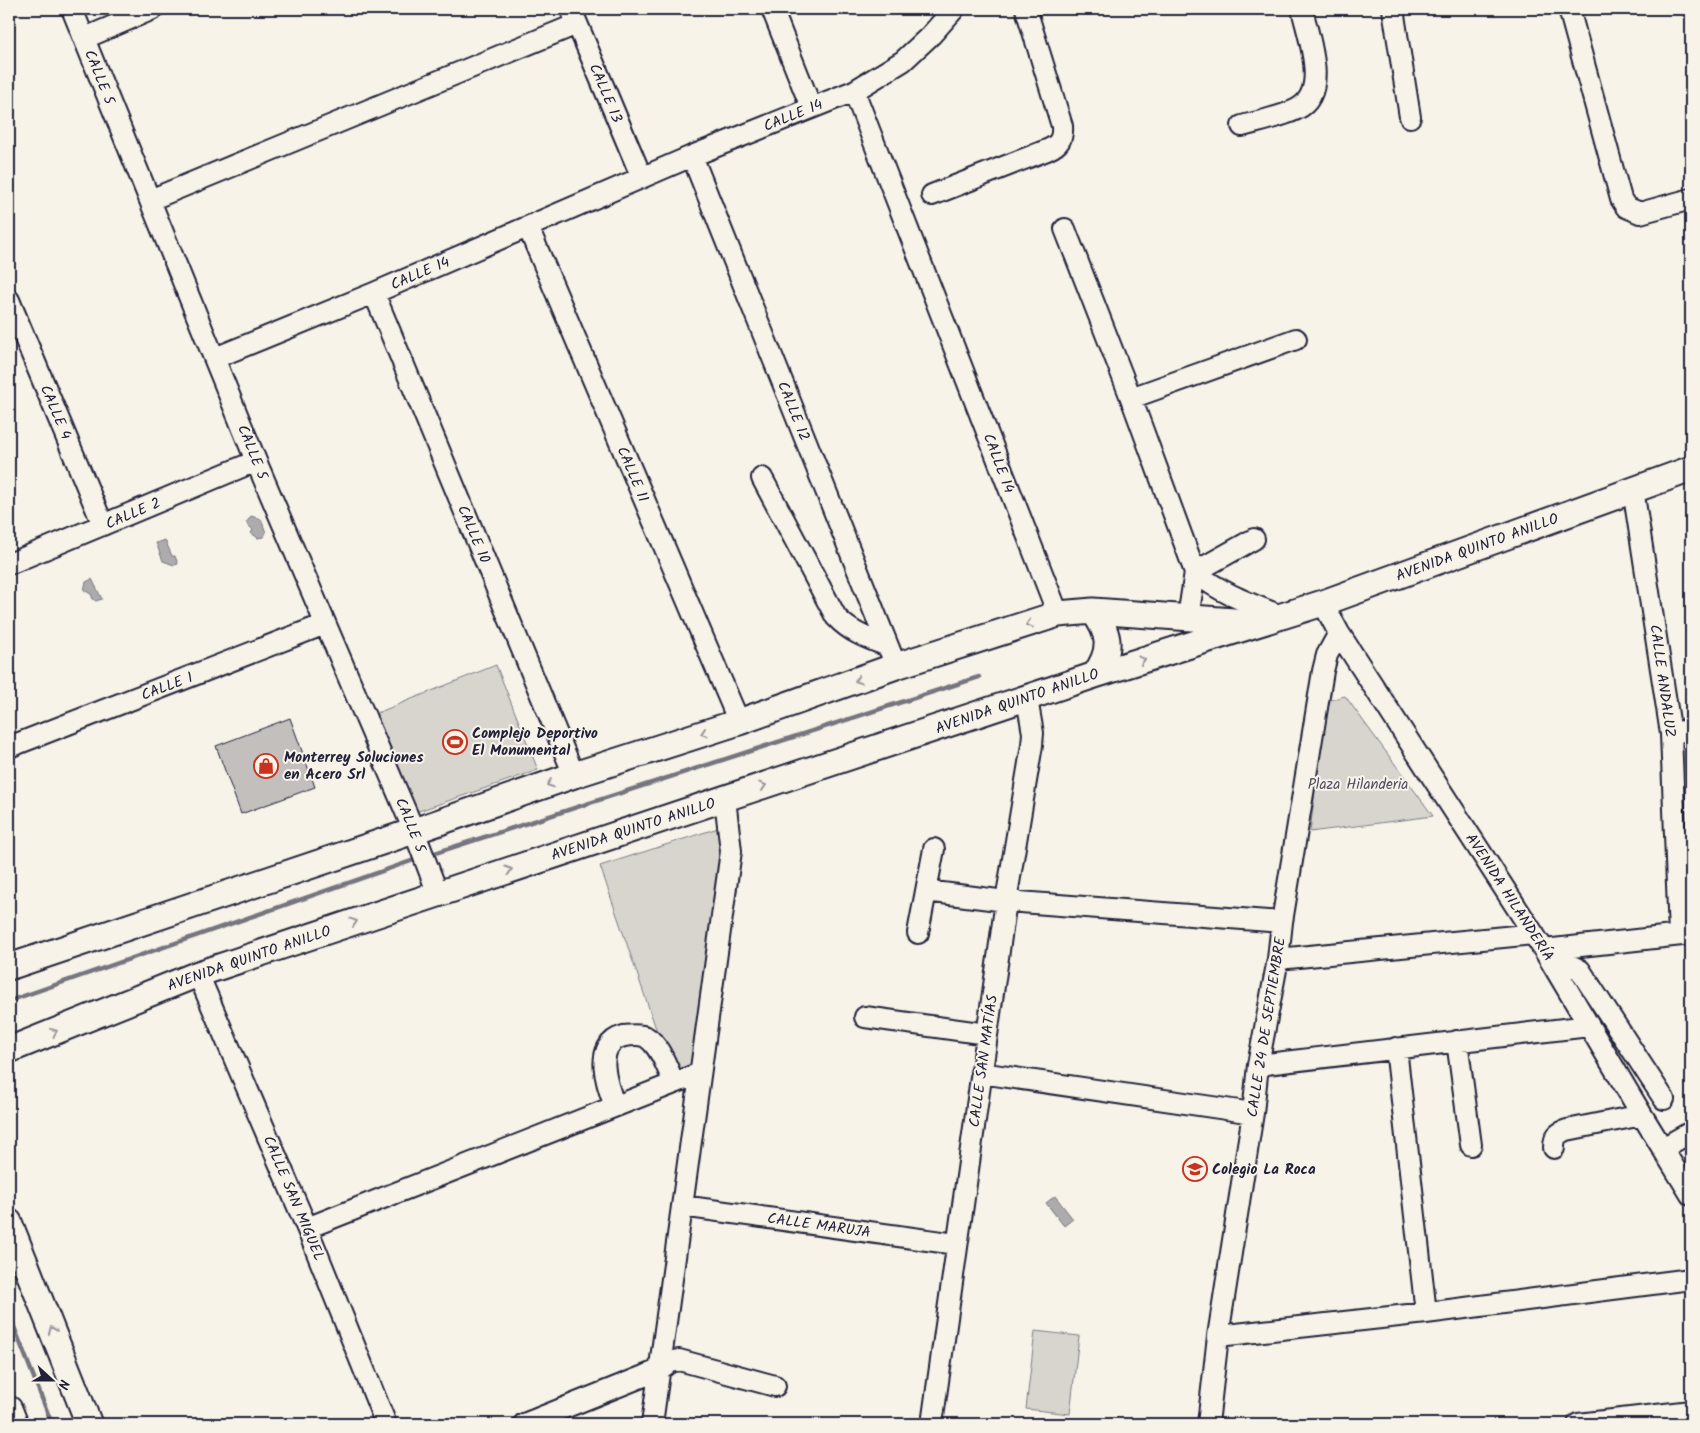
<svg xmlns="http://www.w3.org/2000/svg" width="1700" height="1433" font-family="Kalam,sans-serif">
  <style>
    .green { fill: #d8d5cf; stroke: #7d7c85 }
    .water { fill: #aeabad; stroke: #76747f }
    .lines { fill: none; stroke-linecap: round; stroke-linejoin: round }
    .stream { stroke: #76747f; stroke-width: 4.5 }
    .building { fill: #c2bfbd; stroke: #22223b }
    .minor-casing { stroke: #22223b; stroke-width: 24 }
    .major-casing { stroke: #22223b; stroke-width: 29 }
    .minor { stroke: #f7f3e8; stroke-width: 20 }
    .major { stroke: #f7f3e8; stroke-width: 25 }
    .oneway { stroke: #97959a }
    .labels { text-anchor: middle; stroke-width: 4; stroke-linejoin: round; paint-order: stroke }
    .street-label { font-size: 15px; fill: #22223b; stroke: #f7f3e8 }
    .poi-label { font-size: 15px; font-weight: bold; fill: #22223b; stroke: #f7f3e8; text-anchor: start }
    .park-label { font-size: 15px; fill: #504f60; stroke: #f7f3e8 }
  </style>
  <rect width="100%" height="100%" fill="#f7f3e8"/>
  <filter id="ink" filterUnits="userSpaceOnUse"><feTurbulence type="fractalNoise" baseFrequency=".02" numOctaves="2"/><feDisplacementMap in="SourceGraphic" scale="10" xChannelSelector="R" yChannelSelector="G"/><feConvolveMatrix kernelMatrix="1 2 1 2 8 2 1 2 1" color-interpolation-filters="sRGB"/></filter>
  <g filter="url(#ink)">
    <path class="green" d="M 496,665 L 538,770 L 410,814 L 372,715 Z
      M 1345,696 L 1433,816 L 1310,832 L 1326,701 Z
      M 718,828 L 725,870 L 696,1061 L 672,1075 L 600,866 Z
      M 1035,1331 L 1079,1336 L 1070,1414 L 1026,1409 Z"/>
    <path class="water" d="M 251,516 L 261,519 L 266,533 L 263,537 L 258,538 L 251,533 L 253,530 L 246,523 Z
      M 165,540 L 172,556 L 175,556 L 178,564 L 174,565 L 163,561 L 156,543 Z
      M 92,579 L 102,599 L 96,601 L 93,599 L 91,594 L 84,590 L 86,582 Z
      M 1055,1196 L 1073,1219 L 1064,1226 L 1046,1203 Z"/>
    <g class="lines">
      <path class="stream" d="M 435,853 L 979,677
        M 9,1001 L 414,860
        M 9,1314 L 52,1424"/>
    </g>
    <path class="building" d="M 290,718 L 315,787 L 241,814 L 216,746 Z
      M 1691,752 L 1691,816 L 1690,753 Z"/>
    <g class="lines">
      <defs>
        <path id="minor" d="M 72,9 L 256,461 L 414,831 L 438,894
          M 571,9 L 642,178
          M 772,9 L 811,107
          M 1393,9 L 1410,117
          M 1569,9 L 1621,199 L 1626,207 L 1640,213 L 1691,199
          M 85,38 L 153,9
          M 854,91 L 1058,614
          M 1242,126 C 1257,122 1284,116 1297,109 C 1330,93 1308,36 1302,9
          M 692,156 L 896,666
          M 932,195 L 1047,150 C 1059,145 1063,139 1062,126 L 1026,9
          M 150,200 L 577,24
          M 528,227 L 739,722
          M 1065,229 L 1131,398 L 1195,572 C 1220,593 1251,604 1281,616
          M 374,293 L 574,775
          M 9,300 L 103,525
          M 215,358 L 374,293 L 692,156 L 854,91 L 903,61 L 931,35 L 954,9
          M 1131,398 L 1296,339
          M 762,478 L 836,617 C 851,633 869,639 888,646
          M 1633,489 L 1671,734 L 1679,935
          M 9,564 L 256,461
          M 1323,603 L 1339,633 L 1544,950 L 1642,1115 L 1691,1195
          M 1188,618 L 1195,572 L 1254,539
          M 1671,734 L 1691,729
          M 9,747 L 325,624
          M 926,891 L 1006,901 L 1282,922
          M 918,933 L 934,849
          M 1544,950 L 1691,934
          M 1278,959 L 1534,934
          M 1553,964 C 1563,964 1571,964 1580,970 L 1664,1099
          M 198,974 L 307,1228 L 386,1424
          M 865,1017 L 987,1034
          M 1457,1041 L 1471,1145
          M 1396,1048 L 1426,1313
          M 1258,1065 L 1589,1026
          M 981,1073 L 1253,1113
          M 615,1106 C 607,1086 592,1044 624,1036 C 631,1035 640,1034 646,1037 C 660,1045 668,1070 674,1083
          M 1554,1148 C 1554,1137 1557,1133 1567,1130 L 1642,1115
          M 1663,1148 L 1691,1132
          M 682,1206 L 956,1244
          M 307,1228 L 700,1073
          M 1218,1336 L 1426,1313 L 1691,1279
          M 524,1424 L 659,1370 L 670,1362 L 679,1360 L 775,1386
          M 652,1424 L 731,851 L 725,799
          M 932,1424 L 1006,901 L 1032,745 L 1033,733 L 1027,699
          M 1208,1424 L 1218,1336 L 1253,1113 L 1258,1065 L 1278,959 L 1282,922 L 1323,671 L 1327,655 L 1339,633
          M 1578,1424 L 1691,1411"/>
        <path id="major" d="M 1093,611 C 1111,635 1112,650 1095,675
          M 9,967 L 414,831 L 574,775 L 739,722 L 896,666 L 1058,614 L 1093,611 L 1248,622
          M 9,1050 L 198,974 L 1095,675 L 1323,603 L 1691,469
          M 9,1222 L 89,1424
          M 9,1409 L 15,1424"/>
      </defs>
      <use href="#minor" class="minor-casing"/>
      <use href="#major" class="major-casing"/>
      <use href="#minor" class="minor"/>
      <use href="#major" class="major"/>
    </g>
    <defs><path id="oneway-chevron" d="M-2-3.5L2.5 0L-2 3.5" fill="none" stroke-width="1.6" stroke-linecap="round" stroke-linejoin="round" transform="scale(1.25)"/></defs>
    <g class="oneway">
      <use href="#oneway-chevron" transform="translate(1029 624) rotate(162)"/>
      <use href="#oneway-chevron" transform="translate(1142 660) rotate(-17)"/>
      <use href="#oneway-chevron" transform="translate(858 680) rotate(161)"/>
      <use href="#oneway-chevron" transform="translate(704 733) rotate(162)"/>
      <use href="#oneway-chevron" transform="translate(550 784) rotate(161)"/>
      <use href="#oneway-chevron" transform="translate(763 786) rotate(-18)"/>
      <use href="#oneway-chevron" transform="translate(509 870) rotate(-18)"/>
      <use href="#oneway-chevron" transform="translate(354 922) rotate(-19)"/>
      <use href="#oneway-chevron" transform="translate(54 1032) rotate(-22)"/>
      <use href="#oneway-chevron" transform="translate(52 1330) rotate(-112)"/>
    </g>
  </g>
  <defs>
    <symbol id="stadium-ring" viewBox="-11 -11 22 22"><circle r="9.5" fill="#f7f3e8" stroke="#c8321e" stroke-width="1.5"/><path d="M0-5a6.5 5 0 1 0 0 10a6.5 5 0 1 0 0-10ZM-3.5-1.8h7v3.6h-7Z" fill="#c8321e"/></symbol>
    <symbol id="shop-ring" viewBox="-11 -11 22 22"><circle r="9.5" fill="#f7f3e8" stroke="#c8321e" stroke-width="1.5"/><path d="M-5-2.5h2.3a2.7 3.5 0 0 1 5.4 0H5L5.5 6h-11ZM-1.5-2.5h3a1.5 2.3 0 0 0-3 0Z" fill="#c8321e"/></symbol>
    <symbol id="school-ring" viewBox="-11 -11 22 22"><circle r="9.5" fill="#f7f3e8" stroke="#c8321e" stroke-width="1.5"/><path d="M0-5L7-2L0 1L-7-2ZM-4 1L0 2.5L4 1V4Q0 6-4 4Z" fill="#c8321e"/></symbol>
  </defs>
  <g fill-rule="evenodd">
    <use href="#stadium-ring" x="441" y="728" width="28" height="28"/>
    <use href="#shop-ring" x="252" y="752" width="28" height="28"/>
    <use href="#school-ring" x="1181" y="1155" width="28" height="28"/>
  </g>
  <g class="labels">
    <g class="street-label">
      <text transform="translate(100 77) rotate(68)" y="5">CALLE 5</text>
      <text transform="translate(606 93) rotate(67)" y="5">CALLE 13</text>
      <text transform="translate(793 115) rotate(-22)" y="5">CALLE 14</text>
      <text transform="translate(420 273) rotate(-23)" y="5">CALLE 14</text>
      <text transform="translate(794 411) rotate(68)" y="5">CALLE 12</text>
      <text transform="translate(56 412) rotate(67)" y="5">CALLE 4</text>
      <text transform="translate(253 452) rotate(68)" y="5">CALLE 5</text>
      <text transform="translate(999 463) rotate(69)" y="5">CALLE 14</text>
      <text transform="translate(633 474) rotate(67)" y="5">CALLE 11</text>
      <text transform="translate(133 513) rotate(-23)" y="5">CALLE 2</text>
      <text transform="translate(474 534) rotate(67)" y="5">CALLE 10</text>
      <text transform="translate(1477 547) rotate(-20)" y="5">AVENIDA QUINTO ANILLO</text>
      <text transform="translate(1663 681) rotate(82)" y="5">CALLE ANDALUZ</text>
      <text transform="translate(167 686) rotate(-21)" y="5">CALLE 1</text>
      <text transform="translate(1017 701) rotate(-19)" y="5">AVENIDA QUINTO ANILLO</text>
      <text transform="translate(411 825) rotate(68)" y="5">CALLE 5</text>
      <text transform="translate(633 829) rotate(-18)" y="5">AVENIDA QUINTO ANILLO</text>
      <text transform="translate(1510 897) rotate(57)" y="5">AVENIDA HILANDERÍA</text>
      <text transform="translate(249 958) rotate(-19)" y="5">AVENIDA QUINTO ANILLO</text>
      <text transform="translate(1266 1027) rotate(-81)" y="5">CALLE 24 DE SEPTIEMBRE</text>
      <text transform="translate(983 1061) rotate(-82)" y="5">CALLE SAN MATÍAS</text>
      <text transform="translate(294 1198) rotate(67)" y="5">CALLE SAN MIGUEL</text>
      <text transform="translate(819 1225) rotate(8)" y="5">CALLE MARUJA</text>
    </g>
    <g class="poi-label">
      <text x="472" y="738">Complejo Deportivo<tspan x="472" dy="17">El Monumental</tspan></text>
      <text x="284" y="762">Monterrey Soluciones<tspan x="284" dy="17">en Acero Srl</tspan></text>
      <text x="1212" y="1174">Colegio La Roca</text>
    </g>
    <g class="park-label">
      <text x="1358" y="789">Plaza Hilanderia</text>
    </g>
  </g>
  <rect width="1700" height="1433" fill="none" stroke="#f7f3e8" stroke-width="30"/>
  <rect x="15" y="15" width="1670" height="1403" fill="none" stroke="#22223b" stroke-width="2" filter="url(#ink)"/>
  <g transform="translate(52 1380) rotate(111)" stroke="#f7f3e8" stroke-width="4" paint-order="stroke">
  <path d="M0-4L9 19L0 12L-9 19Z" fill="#22223b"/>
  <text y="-8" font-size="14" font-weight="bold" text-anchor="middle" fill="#22223b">N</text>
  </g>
</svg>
